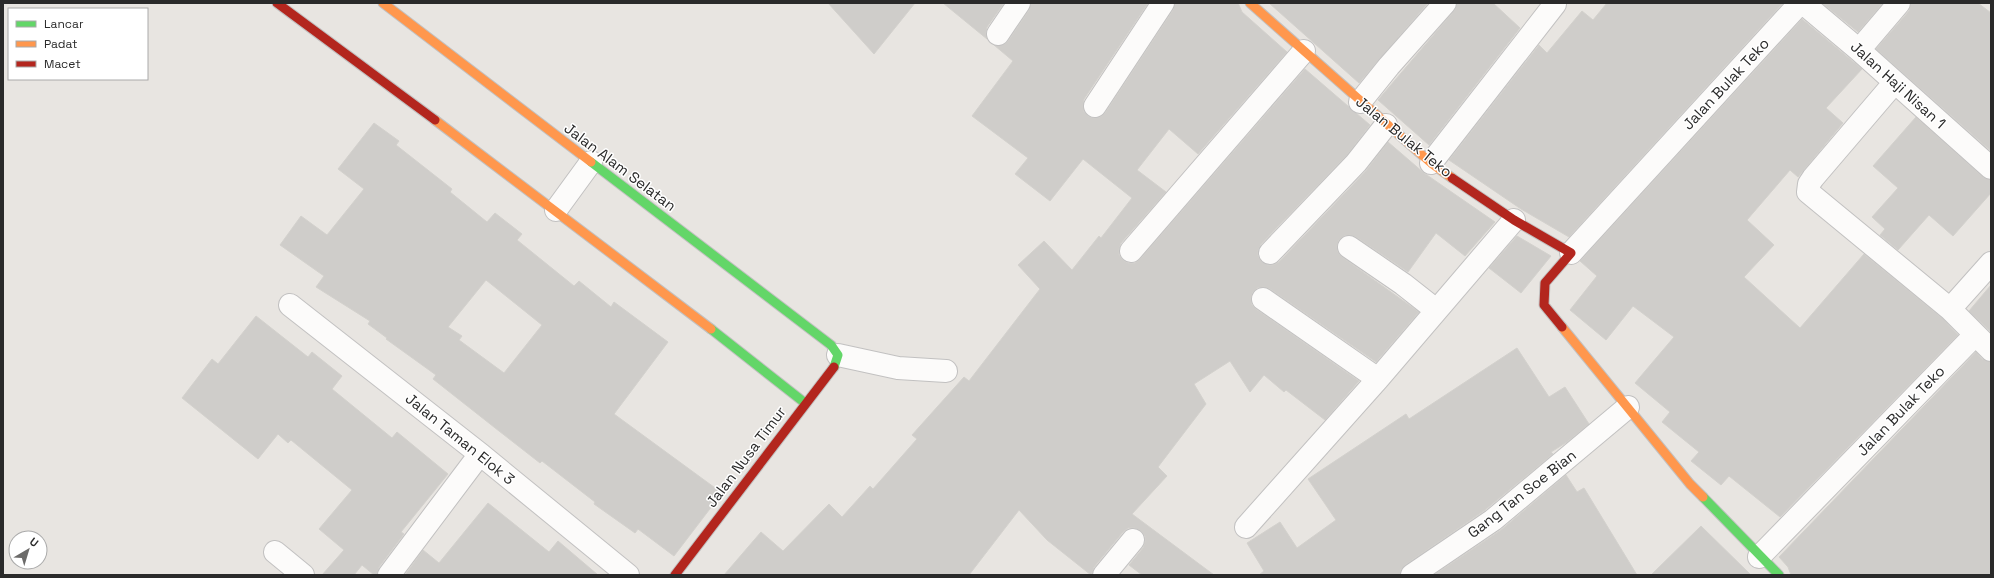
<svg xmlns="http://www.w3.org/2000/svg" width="1994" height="578" font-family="'Space Grotesk',sans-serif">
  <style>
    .building { fill: #cfcdca; stroke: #d3d1cd; fill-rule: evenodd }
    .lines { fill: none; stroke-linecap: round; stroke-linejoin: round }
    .street-casing { stroke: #c2c1c1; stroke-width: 24 }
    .fast-casing { stroke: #c2c1c1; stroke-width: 11 }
    .slow-casing { stroke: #c2c1c1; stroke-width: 11 }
    .jam-casing { stroke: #c2c1c1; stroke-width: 11 }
    .street { stroke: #fcfbfa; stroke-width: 22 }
    .fast { stroke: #63d668; stroke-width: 9 }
    .slow { stroke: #ff974d; stroke-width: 9 }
    .jam { stroke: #b3261e; stroke-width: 9 }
    .labels { text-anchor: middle; stroke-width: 3; stroke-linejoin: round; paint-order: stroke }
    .street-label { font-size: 15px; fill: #2a2a2a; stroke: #fff }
  </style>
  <rect width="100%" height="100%" fill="#e8e5e1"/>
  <path class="building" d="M 828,3 L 915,3 L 874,54 Z
    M 943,3 L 1004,3 L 987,27 L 986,33 L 987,39 Z
    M 1031,3 L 1148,3 L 1084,99 L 1083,106 L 1084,112 L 1088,116 L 1094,118 L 1100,117 L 1105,113 L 1173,10 L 1175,3 L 1238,3 L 1242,12 L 1287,52 L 1198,154 L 1169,129 L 1137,170 L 1166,192 L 1121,243 L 1119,249 L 1119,255 L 1123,260 L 1128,263 L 1135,263 L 1140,259 L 1305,69 L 1370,125 L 1347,155 L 1261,244 L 1258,250 L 1258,256 L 1262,262 L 1267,265 L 1273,265 L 1279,262 L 1365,172 L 1388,142 L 1424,173 L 1495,222 L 1465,256 L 1436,233 L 1408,272 L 1356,237 L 1350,235 L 1344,236 L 1339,240 L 1337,246 L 1338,252 L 1342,257 L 1419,312 L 1376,362 L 1270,289 L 1264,287 L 1257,288 L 1253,292 L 1251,298 L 1252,305 L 1256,309 L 1359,381 L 1325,420 L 1286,390 L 1284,392 L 1264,375 L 1250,392 L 1230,361 L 1194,384 L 1206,404 L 1158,467 L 1167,476 L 1132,514 L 1214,575 L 1142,575 L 1129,565 L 1143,548 L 1145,542 L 1145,536 L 1141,531 L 1135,528 L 1128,528 L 1123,532 L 1094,567 L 1091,575 L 1047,540 L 1019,510 L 969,575 L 724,575 L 761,532 L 783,551 L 829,504 L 842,517 L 870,486 L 873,489 L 917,439 L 912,435 L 964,377 L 969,381 L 1040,289 L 1018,265 L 1044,241 L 1072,270 L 1099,236 L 1101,238 L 1132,198 L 1083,159 L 1050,201 L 1015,174 L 1028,158 L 972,116 L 1013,61 L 994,45 L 1003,45 L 1008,41 L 1029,10 Z
    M 1269,3 L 1428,3 L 1359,83 Z
    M 1457,3 L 1493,3 L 1520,28 L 1429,145 L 1378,100 L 1454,11 Z
    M 1607,3 L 1783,3 L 1569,237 L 1521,209 L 1449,160 L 1539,45 L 1547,53 L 1582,11 L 1593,20 Z
    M 1822,3 L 1883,3 L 1858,32 Z
    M 1911,3 L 1978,3 L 1991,13 L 1991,151 L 1876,49 L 1909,11 Z
    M 1802,19 L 1862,69 L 1826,108 L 1843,123 L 1798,177 L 1790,170 L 1747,220 L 1774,245 L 1744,277 L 1800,328 L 1864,254 L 1942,318 L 1958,335 L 1780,517 L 1729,476 L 1721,485 L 1691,461 L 1699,452 L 1662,422 L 1670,412 L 1635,383 L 1674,337 L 1633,306 L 1606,340 L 1570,310 L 1597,276 L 1580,261 Z
    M 1916,117 L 1983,177 L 1991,180 L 1991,193 L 1953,236 L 1929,215 L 1898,250 L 1880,235 L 1885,229 L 1872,217 L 1898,188 L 1873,166 Z
    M 374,123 L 399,141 L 396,145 L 452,189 L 450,192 L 487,222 L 495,213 L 522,234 L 517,240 L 574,286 L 579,281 L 611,307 L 614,302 L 668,342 L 614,414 L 722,493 L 674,556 L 638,529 L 635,533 L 594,504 L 595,502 L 542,461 L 540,463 L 499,431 L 433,379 L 436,375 L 386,339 L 387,338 L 368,324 L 370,321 L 316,287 L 324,276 L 280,245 L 301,216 L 327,235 L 364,189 L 338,169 ZM 486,280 L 542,325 L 504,373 L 459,340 L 462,336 L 448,327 Z
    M 1517,236 L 1551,256 L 1521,293 L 1489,268 Z
    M 1991,285 L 1991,332 L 1969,311 Z
    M 256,316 L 308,357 L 312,352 L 342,376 L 332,389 L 392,438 L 397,432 L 448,474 L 401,532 L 404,534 L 379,567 L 377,575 L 374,575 L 362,565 L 354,575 L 322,575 L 344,550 L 319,529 L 352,490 L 291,440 L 288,443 L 278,434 L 258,459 L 182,398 L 212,359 L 218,364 Z
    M 1517,348 L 1549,397 L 1565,387 L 1589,424 L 1567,442 L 1551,452 L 1553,454 L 1485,510 L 1405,565 L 1401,569 L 1400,575 L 1259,575 L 1264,571 L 1247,543 L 1280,522 L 1297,548 L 1336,520 L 1308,479 L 1406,414 L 1409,419 Z
    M 1976,352 L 1982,359 L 1991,362 L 1991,575 L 1791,575 L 1788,567 L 1779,557 Z
    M 1566,475 L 1577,492 L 1584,488 L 1637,575 L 1434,575 L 1501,530 Z
    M 488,503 L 549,552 L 558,541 L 598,575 L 405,575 L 423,550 L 439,563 Z
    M 1701,526 L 1751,575 L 1651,575 Z"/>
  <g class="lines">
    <defs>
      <path id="street" d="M 1803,3 L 1859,50 L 1991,168
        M 998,34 L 1019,3
        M 1859,50 L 1899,3
        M 1895,82 L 1813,178 L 1809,184 L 1808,192 L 1950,309 L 1991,350
        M 1360,102 L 1389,66 L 1445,3
        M 1095,106 L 1163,3
        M 1431,163 L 1555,4
        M 556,210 L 591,162
        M 1349,247 L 1403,284 L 1436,310
        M 1131,251 L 1304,51
        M 1270,253 L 1356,163 L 1386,125
        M 1571,253 L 1800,3
        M 1263,299 L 1378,379
        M 290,305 L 480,454 L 628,575
        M 1950,309 L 1991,263
        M 838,355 L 898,368 L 946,371
        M 1246,527 L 1378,379 L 1514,220
        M 275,552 L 303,575
        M 1759,557 L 1975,335
        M 389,575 L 480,454
        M 1104,575 L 1133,540
        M 1412,575 L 1493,520 L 1628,407"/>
      <path id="fast" d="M 591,162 L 831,345 L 838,355 L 834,367
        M 711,329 L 805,403
        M 1703,497 L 1779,575"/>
      <path id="slow" d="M 383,3 L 591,162
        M 1250,3 L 1431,163 L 1452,178
        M 435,120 L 711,329
        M 1562,327 L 1690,484 L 1703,497"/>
      <path id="jam" d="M 277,3 L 435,120
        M 1452,178 L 1514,220 L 1571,253 L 1545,283 L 1544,305 L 1562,327
        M 675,575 L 834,367"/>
    </defs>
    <use href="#street" class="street-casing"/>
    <use href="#fast" class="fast-casing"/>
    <use href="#slow" class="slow-casing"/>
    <use href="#jam" class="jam-casing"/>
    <use href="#street" class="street"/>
    <use href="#fast" class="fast"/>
    <use href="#slow" class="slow"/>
    <use href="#jam" class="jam"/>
  </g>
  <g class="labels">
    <g class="street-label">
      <text transform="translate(1726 84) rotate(-47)" y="5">Jalan Bulak Teko</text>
      <text transform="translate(1898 85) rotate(42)" y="5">Jalan Haji Nisan 1</text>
      <text transform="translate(1404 137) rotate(39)" y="5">Jalan Bulak Teko</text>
      <text transform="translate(620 167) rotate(37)" y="5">Jalan Alam Selatan</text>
      <text transform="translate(1901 411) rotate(-46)" y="5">Jalan Bulak Teko</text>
      <text transform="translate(460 439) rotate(39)" y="5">Jalan Taman Elok 3</text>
      <text transform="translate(746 457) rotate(-53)" y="5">Jalan Nusa Timur</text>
      <text transform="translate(1522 494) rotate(-38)" y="5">Gang Tan Soe Bian</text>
    </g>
  </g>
  <rect width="1994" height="578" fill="none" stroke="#2a2a2a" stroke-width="8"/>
  <rect x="8" y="8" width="140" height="72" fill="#ffffff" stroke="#aaaaaa"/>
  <rect x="16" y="21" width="20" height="6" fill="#63d668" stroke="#aaaaaa"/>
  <text x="44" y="28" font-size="12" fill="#2a2a2a">Lancar</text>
  <rect x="16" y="41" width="20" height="6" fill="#ff974d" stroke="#aaaaaa"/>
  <text x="44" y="48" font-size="12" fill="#2a2a2a">Padat</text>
  <rect x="16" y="61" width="20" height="6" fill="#b3261e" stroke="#aaaaaa"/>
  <text x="44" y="68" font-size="12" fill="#2a2a2a">Macet</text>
  <g transform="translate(28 550) rotate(38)"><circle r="19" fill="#ffffff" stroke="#aaaaaa"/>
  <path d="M0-3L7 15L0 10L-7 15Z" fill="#6c6b6a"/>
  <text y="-6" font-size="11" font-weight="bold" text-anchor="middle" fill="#2a2a2a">U</text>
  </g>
</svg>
